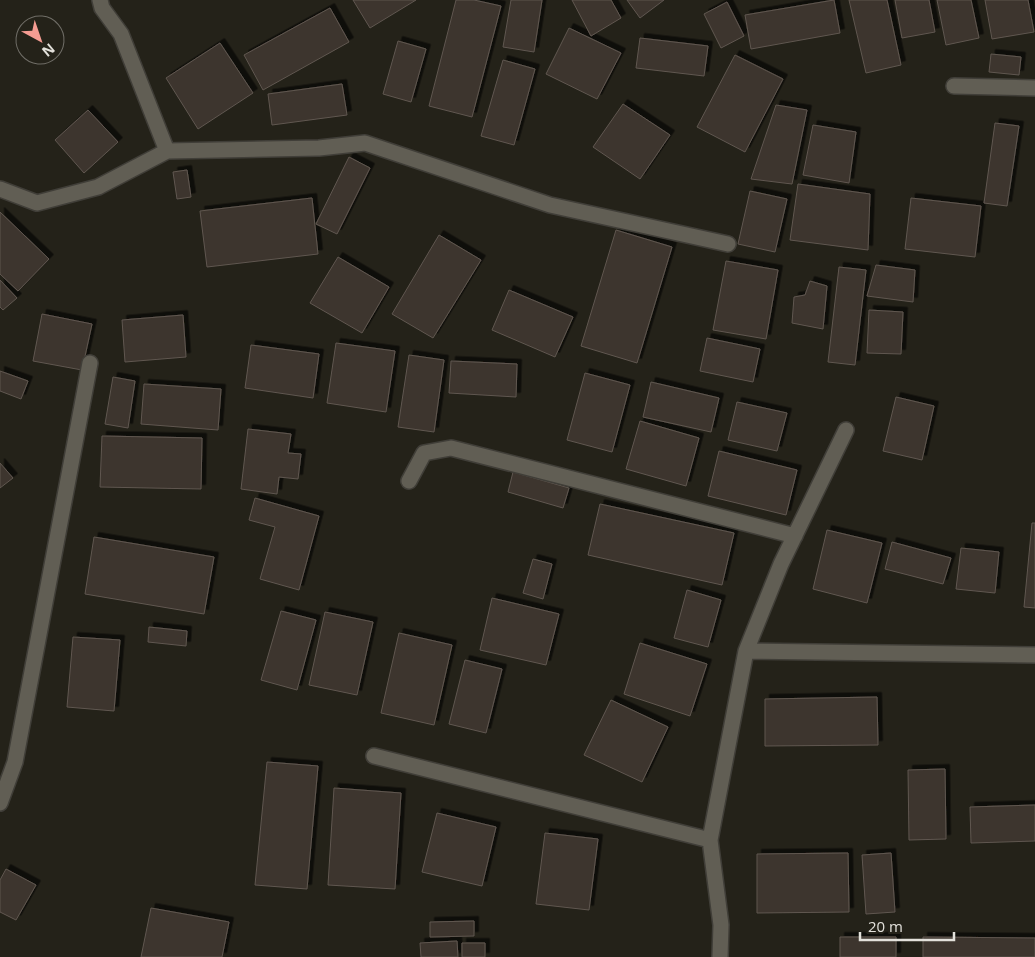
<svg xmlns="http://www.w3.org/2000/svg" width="1035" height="957" font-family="'Open Sans',sans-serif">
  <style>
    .building { fill: #3c342d; stroke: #605750; filter: url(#shadow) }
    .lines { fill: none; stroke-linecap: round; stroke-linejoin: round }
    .minor-casing { stroke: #403e38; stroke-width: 18 }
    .minor { stroke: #615e54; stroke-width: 15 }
  </style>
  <defs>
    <filter id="shadow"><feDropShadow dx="4.5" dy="-4.5" stdDeviation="0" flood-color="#0009"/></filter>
  </defs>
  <rect width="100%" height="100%" fill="#242219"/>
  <path class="building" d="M 353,0 L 416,0 L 370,28 Z
    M 456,0 L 474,0 L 501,6 L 472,117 L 429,106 Z
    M 511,0 L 542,0 L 534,52 L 503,47 Z
    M 572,0 L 611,0 L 621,18 L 591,36 Z
    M 627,0 L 664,0 L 640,18 Z
    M 834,0 L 840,33 L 751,49 L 745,15 Z
    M 849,0 L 887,0 L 901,65 L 866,73 Z
    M 895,0 L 929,0 L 935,32 L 902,38 Z
    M 937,0 L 971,0 L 979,38 L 946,45 Z
    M 985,0 L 1028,0 L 1034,32 L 992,39 Z
    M 727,2 L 744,36 L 721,48 L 704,14 Z
    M 330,8 L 349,42 L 263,90 L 244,55 Z
    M 569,28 L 621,53 L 597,99 L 546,74 Z
    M 640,38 L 708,46 L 704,76 L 636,68 Z
    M 398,41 L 426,49 L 411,102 L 383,94 Z
    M 220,43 L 253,93 L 198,129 L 166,78 Z
    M 991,54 L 1021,57 L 1019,75 L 989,72 Z
    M 735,55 L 783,79 L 745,152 L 697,127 Z
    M 503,60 L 535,69 L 514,145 L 481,136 Z
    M 342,84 L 347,115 L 272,125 L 268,94 Z
    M 623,104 L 670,135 L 640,179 L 593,147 Z
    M 776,105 L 807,110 L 792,184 L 751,179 Z
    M 88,110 L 118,142 L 84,173 L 55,140 Z
    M 995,123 L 1019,126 L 1007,206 L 984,203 Z
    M 813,125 L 856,132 L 849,183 L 803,175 Z
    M 349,157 L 370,168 L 337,234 L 316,224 Z
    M 187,170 L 191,197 L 177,199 L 173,172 Z
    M 798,184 L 870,194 L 868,250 L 790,240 Z
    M 750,191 L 787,199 L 775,252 L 738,244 Z
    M 312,198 L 318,254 L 207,267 L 200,211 Z
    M 911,198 L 981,206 L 975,257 L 905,249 Z
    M 0,212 L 49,259 L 18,291 L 0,274 Z
    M 616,230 L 672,247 L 637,363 L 581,346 Z
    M 439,235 L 481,260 L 433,338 L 392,314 Z
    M 338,257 L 389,287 L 362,333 L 310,303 Z
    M 726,261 L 778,270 L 766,339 L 713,330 Z
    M 876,265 L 915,270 L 913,302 L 867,296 Z
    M 839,267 L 866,270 L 855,365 L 828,362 Z
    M 0,280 L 17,298 L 3,310 L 0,307 Z
    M 810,281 L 827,286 L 823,329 L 792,323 L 794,297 L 805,295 Z
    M 509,290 L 573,317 L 555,357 L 492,330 Z
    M 869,310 L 903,312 L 901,354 L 867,353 Z
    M 42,314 L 92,324 L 82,370 L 33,361 Z
    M 183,315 L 186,357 L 125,362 L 122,320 Z
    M 707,338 L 760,349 L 753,382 L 700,371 Z
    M 336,343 L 395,351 L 386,412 L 327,403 Z
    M 251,345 L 319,354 L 313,398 L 245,388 Z
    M 409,355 L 444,360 L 434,432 L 398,427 Z
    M 451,361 L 517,364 L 516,397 L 449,393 Z
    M 0,371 L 28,381 L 21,399 L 0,391 Z
    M 585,373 L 630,385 L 612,452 L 567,440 Z
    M 113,377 L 135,381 L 128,428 L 105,424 Z
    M 651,382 L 719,398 L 711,432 L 643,417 Z
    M 144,384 L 221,389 L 218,430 L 141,424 Z
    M 896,397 L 934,406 L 922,460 L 883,451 Z
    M 737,402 L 787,413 L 777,451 L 728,440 Z
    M 640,421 L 699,438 L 686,486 L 626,469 Z
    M 248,429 L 291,434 L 288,453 L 301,454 L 298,479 L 279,477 L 277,494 L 241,489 Z
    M 102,436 L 202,438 L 201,489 L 100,487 Z
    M 719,451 L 797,470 L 786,515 L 708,496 Z
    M 0,463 L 13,478 L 0,488 Z
    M 513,472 L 569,488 L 563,508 L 508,492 Z
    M 255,498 L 319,516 L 299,590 L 260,579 L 275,527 L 249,520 Z
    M 600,504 L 734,533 L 722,585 L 588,555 Z
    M 1032,523 L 1035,523 L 1035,608 L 1024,607 Z
    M 827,530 L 882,543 L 867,603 L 813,589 Z
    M 94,537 L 214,557 L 204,614 L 85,594 Z
    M 892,542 L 951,558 L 943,584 L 885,569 Z
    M 961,548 L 999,552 L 995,593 L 956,589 Z
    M 533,559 L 552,564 L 543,599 L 523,593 Z
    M 687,590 L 721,600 L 708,647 L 674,638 Z
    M 492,598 L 559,614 L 546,665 L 480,650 Z
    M 281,611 L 316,620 L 297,690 L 261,680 Z
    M 325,612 L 373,622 L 357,695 L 309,685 Z
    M 149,627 L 187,631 L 186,646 L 148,642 Z
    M 399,633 L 452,645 L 434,725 L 381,713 Z
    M 73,637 L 120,640 L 114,711 L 67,707 Z
    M 640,643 L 707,664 L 690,716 L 624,694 Z
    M 465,660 L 502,669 L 486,733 L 449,724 Z
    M 877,697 L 878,745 L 765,746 L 765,699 Z
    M 611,700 L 668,727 L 642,782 L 584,755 Z
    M 267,762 L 318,766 L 307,889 L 255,885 Z
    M 945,769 L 946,839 L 909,840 L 908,770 Z
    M 334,788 L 401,793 L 395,889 L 328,885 Z
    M 1035,805 L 1035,841 L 971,843 L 970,807 Z
    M 437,813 L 496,827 L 482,886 L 422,872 Z
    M 545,833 L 598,839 L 589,910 L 536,904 Z
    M 848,853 L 849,912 L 757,913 L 757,854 Z
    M 891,853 L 895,912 L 866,914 L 862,855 Z
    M 6,869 L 36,885 L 16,920 L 0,912 L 0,880 Z
    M 151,908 L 229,922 L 222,957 L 141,957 Z
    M 474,921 L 474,936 L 430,937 L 430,922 Z
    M 840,937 L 896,937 L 896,957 L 840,957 Z
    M 923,937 L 1035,938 L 1035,957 L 923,957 Z
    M 457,941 L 458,957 L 421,957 L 420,943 Z
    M 462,943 L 485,943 L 485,957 L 462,957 Z"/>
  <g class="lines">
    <defs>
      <path id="minor" d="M 100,0 L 102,8 L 121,34 L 167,151 L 319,148 L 365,143 L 550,205 L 728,244
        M 954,86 L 1035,88
        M 0,189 L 37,203 L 98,187 L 167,151
        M 409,481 L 424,453 L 451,448 L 795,536
        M 746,651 L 1035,655
        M 374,756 L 710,840
        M 0,803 L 15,762 L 90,363
        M 720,957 L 721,925 L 710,840 L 746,651 L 781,564 L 846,430"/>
    </defs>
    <use href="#minor" class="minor-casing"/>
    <use href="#minor" class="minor"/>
  </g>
  <g transform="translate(40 40) rotate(140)"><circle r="24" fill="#242219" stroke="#706e67"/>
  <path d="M0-4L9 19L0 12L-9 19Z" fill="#f59c92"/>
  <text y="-8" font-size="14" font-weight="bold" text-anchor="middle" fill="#e3e1db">N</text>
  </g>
  <path d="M860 932v8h94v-8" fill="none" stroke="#e3e1db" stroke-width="2.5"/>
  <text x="868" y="932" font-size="15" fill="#e3e1db" stroke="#242219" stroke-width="4" paint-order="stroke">20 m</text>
</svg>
